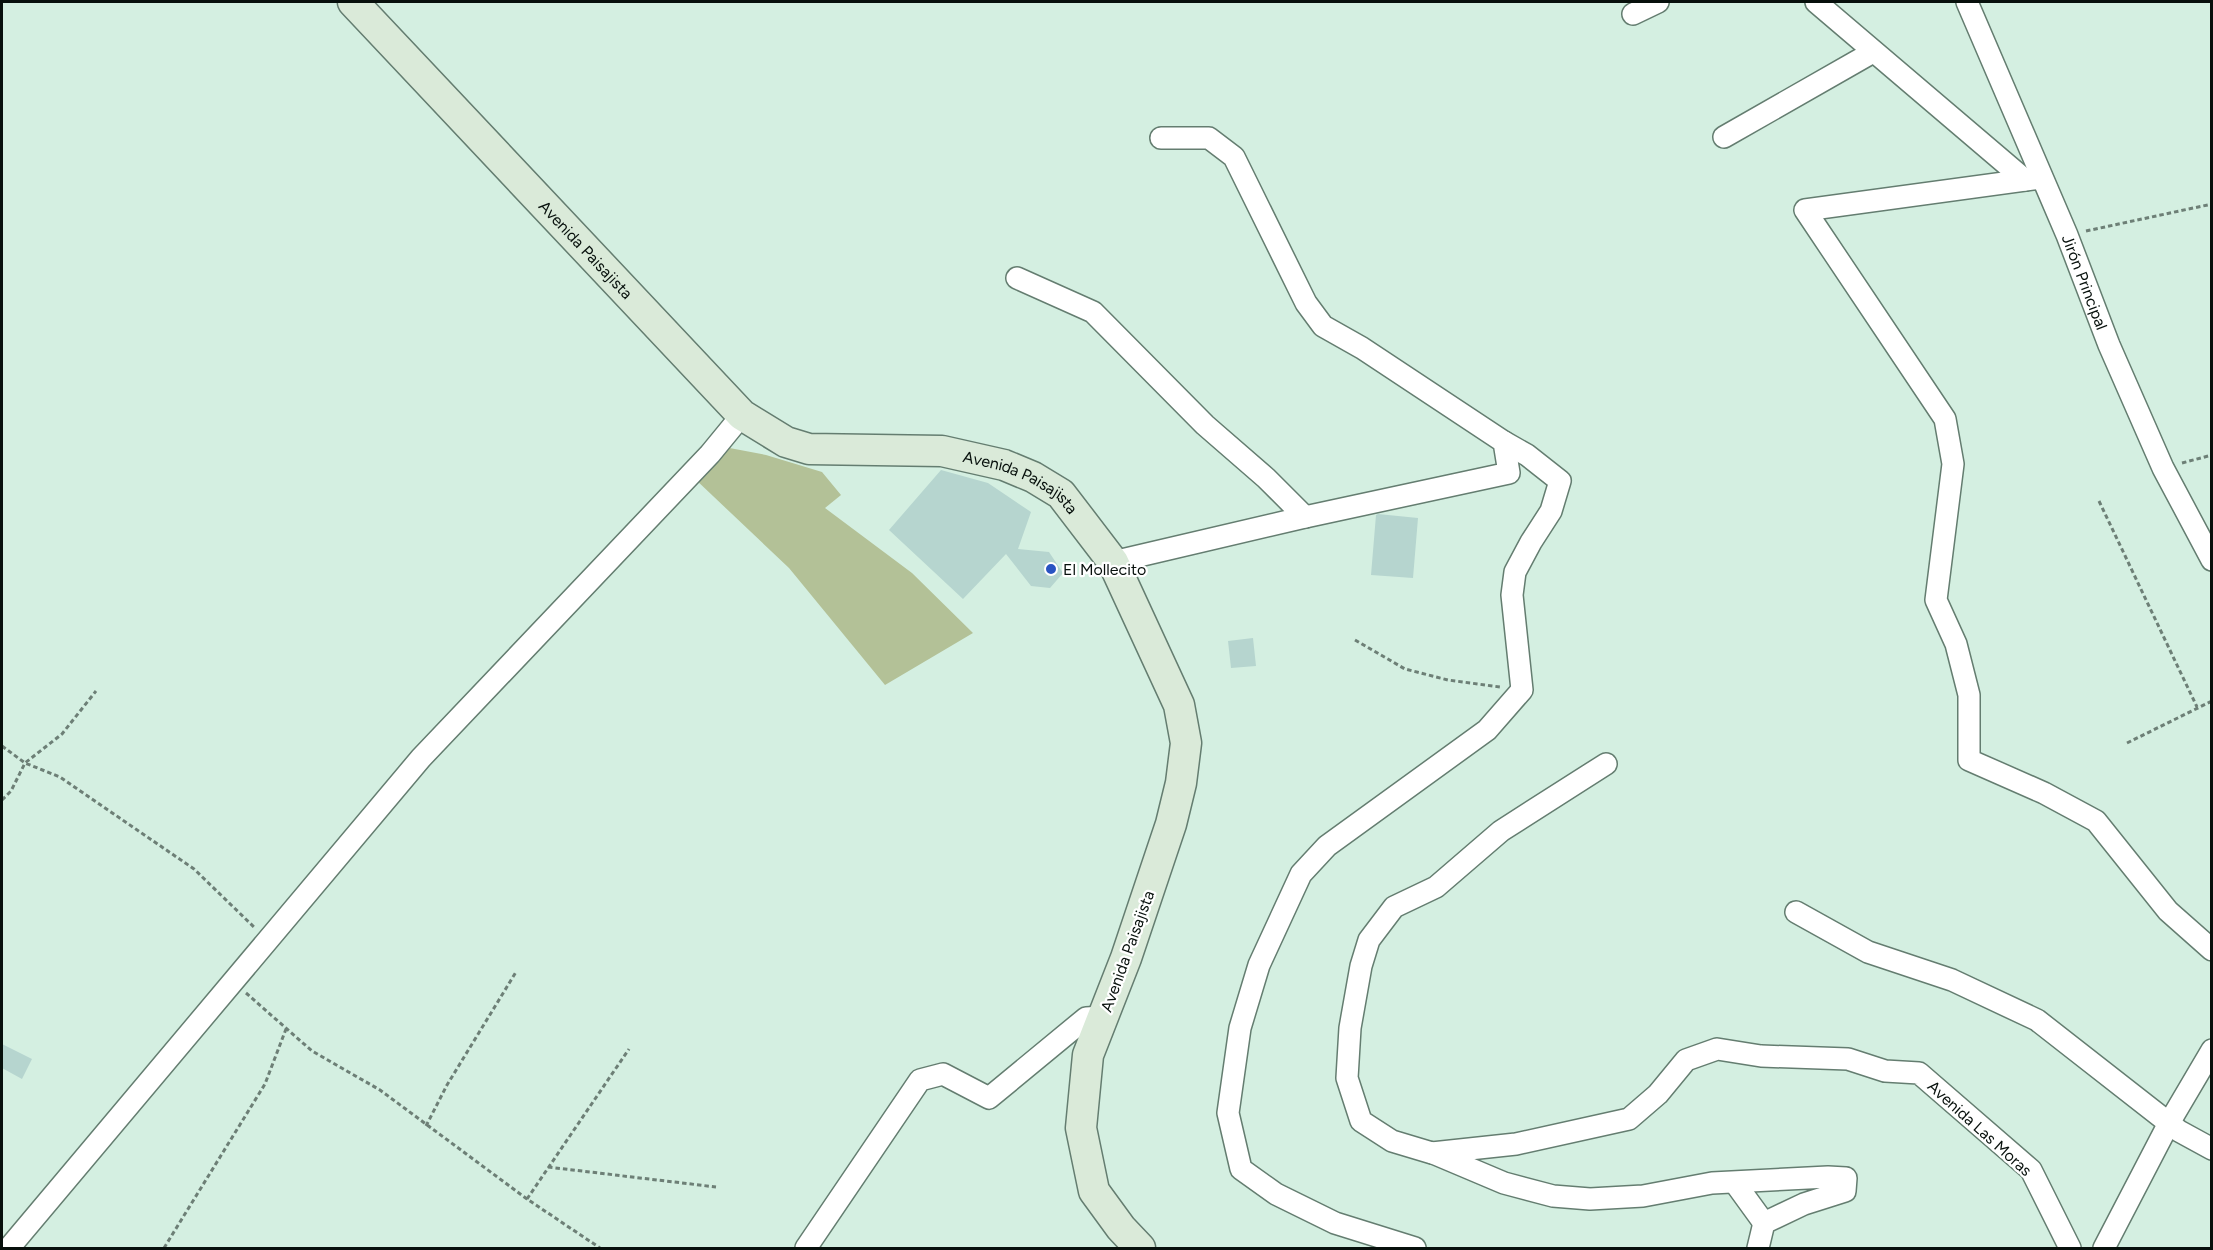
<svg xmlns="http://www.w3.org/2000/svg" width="2213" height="1250" font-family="Figtree,sans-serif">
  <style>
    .grass { fill: #b3c197 }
    .building { fill: #b6d5cf }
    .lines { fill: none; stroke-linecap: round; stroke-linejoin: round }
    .minor-casing { stroke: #647d70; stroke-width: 24 }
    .secondary-casing { stroke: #647d70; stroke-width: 33 }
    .path { stroke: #6d7f76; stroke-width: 3; stroke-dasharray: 4.5 3; stroke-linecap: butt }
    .minor { stroke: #fff; stroke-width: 21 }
    .secondary { stroke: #daead9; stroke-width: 30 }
    .poi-dot { fill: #2953c2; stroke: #fff; stroke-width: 2 }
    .labels { text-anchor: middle; stroke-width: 4.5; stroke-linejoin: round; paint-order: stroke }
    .street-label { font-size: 16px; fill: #07100c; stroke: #fff }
    .poi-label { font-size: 16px; fill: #07100c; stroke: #fff; text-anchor: start }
  </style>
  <rect width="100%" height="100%" fill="#d4efe1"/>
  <path class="grass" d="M 719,446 L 766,455 L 822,472 L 841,495 L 825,508 L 912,573 L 973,633 L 885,685 L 789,568 L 694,478 Z"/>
  <path class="building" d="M 941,470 L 988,483 L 1031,512 L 1018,549 L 1049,552 L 1063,573 L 1050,588 L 1031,586 L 1006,554 L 963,599 L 889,530 Z
    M 1378,514 L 1418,518 L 1413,578 L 1371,575 L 1376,515 Z
    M 1253,638 L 1256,666 L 1231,668 L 1228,641 Z
    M 2,1044 L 32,1059 L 22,1079 L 2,1068 Z"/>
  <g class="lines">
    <defs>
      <g id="minor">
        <path d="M 1816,2 L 2025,180"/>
        <path id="s1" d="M 1967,2 L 2067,235 L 2109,345 L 2163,468 L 2212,560"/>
        <path d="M 1633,14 L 1658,2"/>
        <path d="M 1724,137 L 1873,52"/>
        <path d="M 2041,178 L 1805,210 L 1945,419 L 1953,464 L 1936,600 L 1956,644 L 1969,695 L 1969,760 L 2044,793 L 2096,821 L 2168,911 L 2212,950"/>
        <path d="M 1017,278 L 1093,312 L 1205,425 L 1266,478 L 1305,517"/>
        <path d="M 1113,562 L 1305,517 L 1509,473 L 1504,442 L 1362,348 L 1323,326 L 1306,303 L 1234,157 L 1209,138 L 1161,138"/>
        <path d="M 1606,764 L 1501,831 L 1436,887 L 1394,907 L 1369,940 L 1361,966 L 1350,1028 L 1347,1078 L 1361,1121 L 1392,1141 L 1432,1153 L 1516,1144 L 1629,1119 L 1658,1094 L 1686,1060 L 1717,1049 L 1761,1056 L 1848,1059 L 1885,1071 L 1919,1073 L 2031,1170 L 2070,1248"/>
        <path d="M 1796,912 L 1868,952 L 1952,980 L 2037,1020 L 2179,1131 L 2212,1149"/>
        <path d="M 1433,1153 L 1504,1183 L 1553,1196 L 1590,1199 L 1643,1196 L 1712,1183 L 1828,1177 L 1846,1178 L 1845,1191 L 1804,1204 L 1764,1223 L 1758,1248"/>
        <path d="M 1735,1183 L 1764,1223"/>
        <path d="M 9,1248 L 421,758 L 710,454 L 742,415"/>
        <path d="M 806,1248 L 920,1080 L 943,1074 L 989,1098 L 1086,1018 L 1103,1017"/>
        <path d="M 1415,1248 L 1335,1223 L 1276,1194 L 1241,1169 L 1228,1113 L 1240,1028 L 1259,965 L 1301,874 L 1327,846 L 1487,730 L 1522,690 L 1512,595 L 1515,572 L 1531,542 L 1551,511 L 1560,481 L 1527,455 L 1504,442"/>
        <path d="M 2104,1248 L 2169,1123 L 2212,1050"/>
      </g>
      <g id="secondary">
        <path id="s2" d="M 353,2 L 742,415 L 786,442 L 809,449 L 942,451 L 1004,465 L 1033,477 L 1061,494 L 1113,562 L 1179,705 L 1186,743 L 1181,783 L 1171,824 L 1126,958 L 1088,1055 L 1081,1128 L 1094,1191 L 1121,1228 L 1140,1248"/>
      </g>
    </defs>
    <use href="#minor" class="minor-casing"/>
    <use href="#secondary" class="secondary-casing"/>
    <path class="path" d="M 2086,231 L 2212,204
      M 2182,463 L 2212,455
      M 2099,501 L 2197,707
      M 1355,640 L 1405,669 L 1448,680 L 1500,687
      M 2127,743 L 2212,701
      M 2,746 L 25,763 L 60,777 L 194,869 L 255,928
      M 2,800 L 11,791 L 25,763 L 62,734 L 96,691
      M 246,993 L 312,1051 L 380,1090 L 527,1199 L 600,1248
      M 426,1126 L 447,1085 L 516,972
      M 548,1167 L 716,1187
      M 527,1199 L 629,1049
      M 164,1248 L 265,1084 L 286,1029"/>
    <use href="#minor" class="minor"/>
    <use href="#secondary" class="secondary"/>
  </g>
  <circle class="poi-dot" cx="1051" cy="569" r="6"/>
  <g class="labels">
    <g class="street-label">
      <text dy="6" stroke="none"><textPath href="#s2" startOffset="340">Avenida Paisajista</textPath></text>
      <text dy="6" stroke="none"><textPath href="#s1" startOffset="304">Jirón Principal</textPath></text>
      <text dy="6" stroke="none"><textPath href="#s2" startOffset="862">Avenida Paisajista</textPath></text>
      <text transform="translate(1127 951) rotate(-70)" y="6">Avenida Paisajista</text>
      <text transform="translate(1980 1128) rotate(42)" y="6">Avenida Las Moras</text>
    </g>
    <g class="poi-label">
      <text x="1063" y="575">El Mollecito</text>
    </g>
  </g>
  <rect width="2213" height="1250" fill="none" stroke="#07100c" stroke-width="6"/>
</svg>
